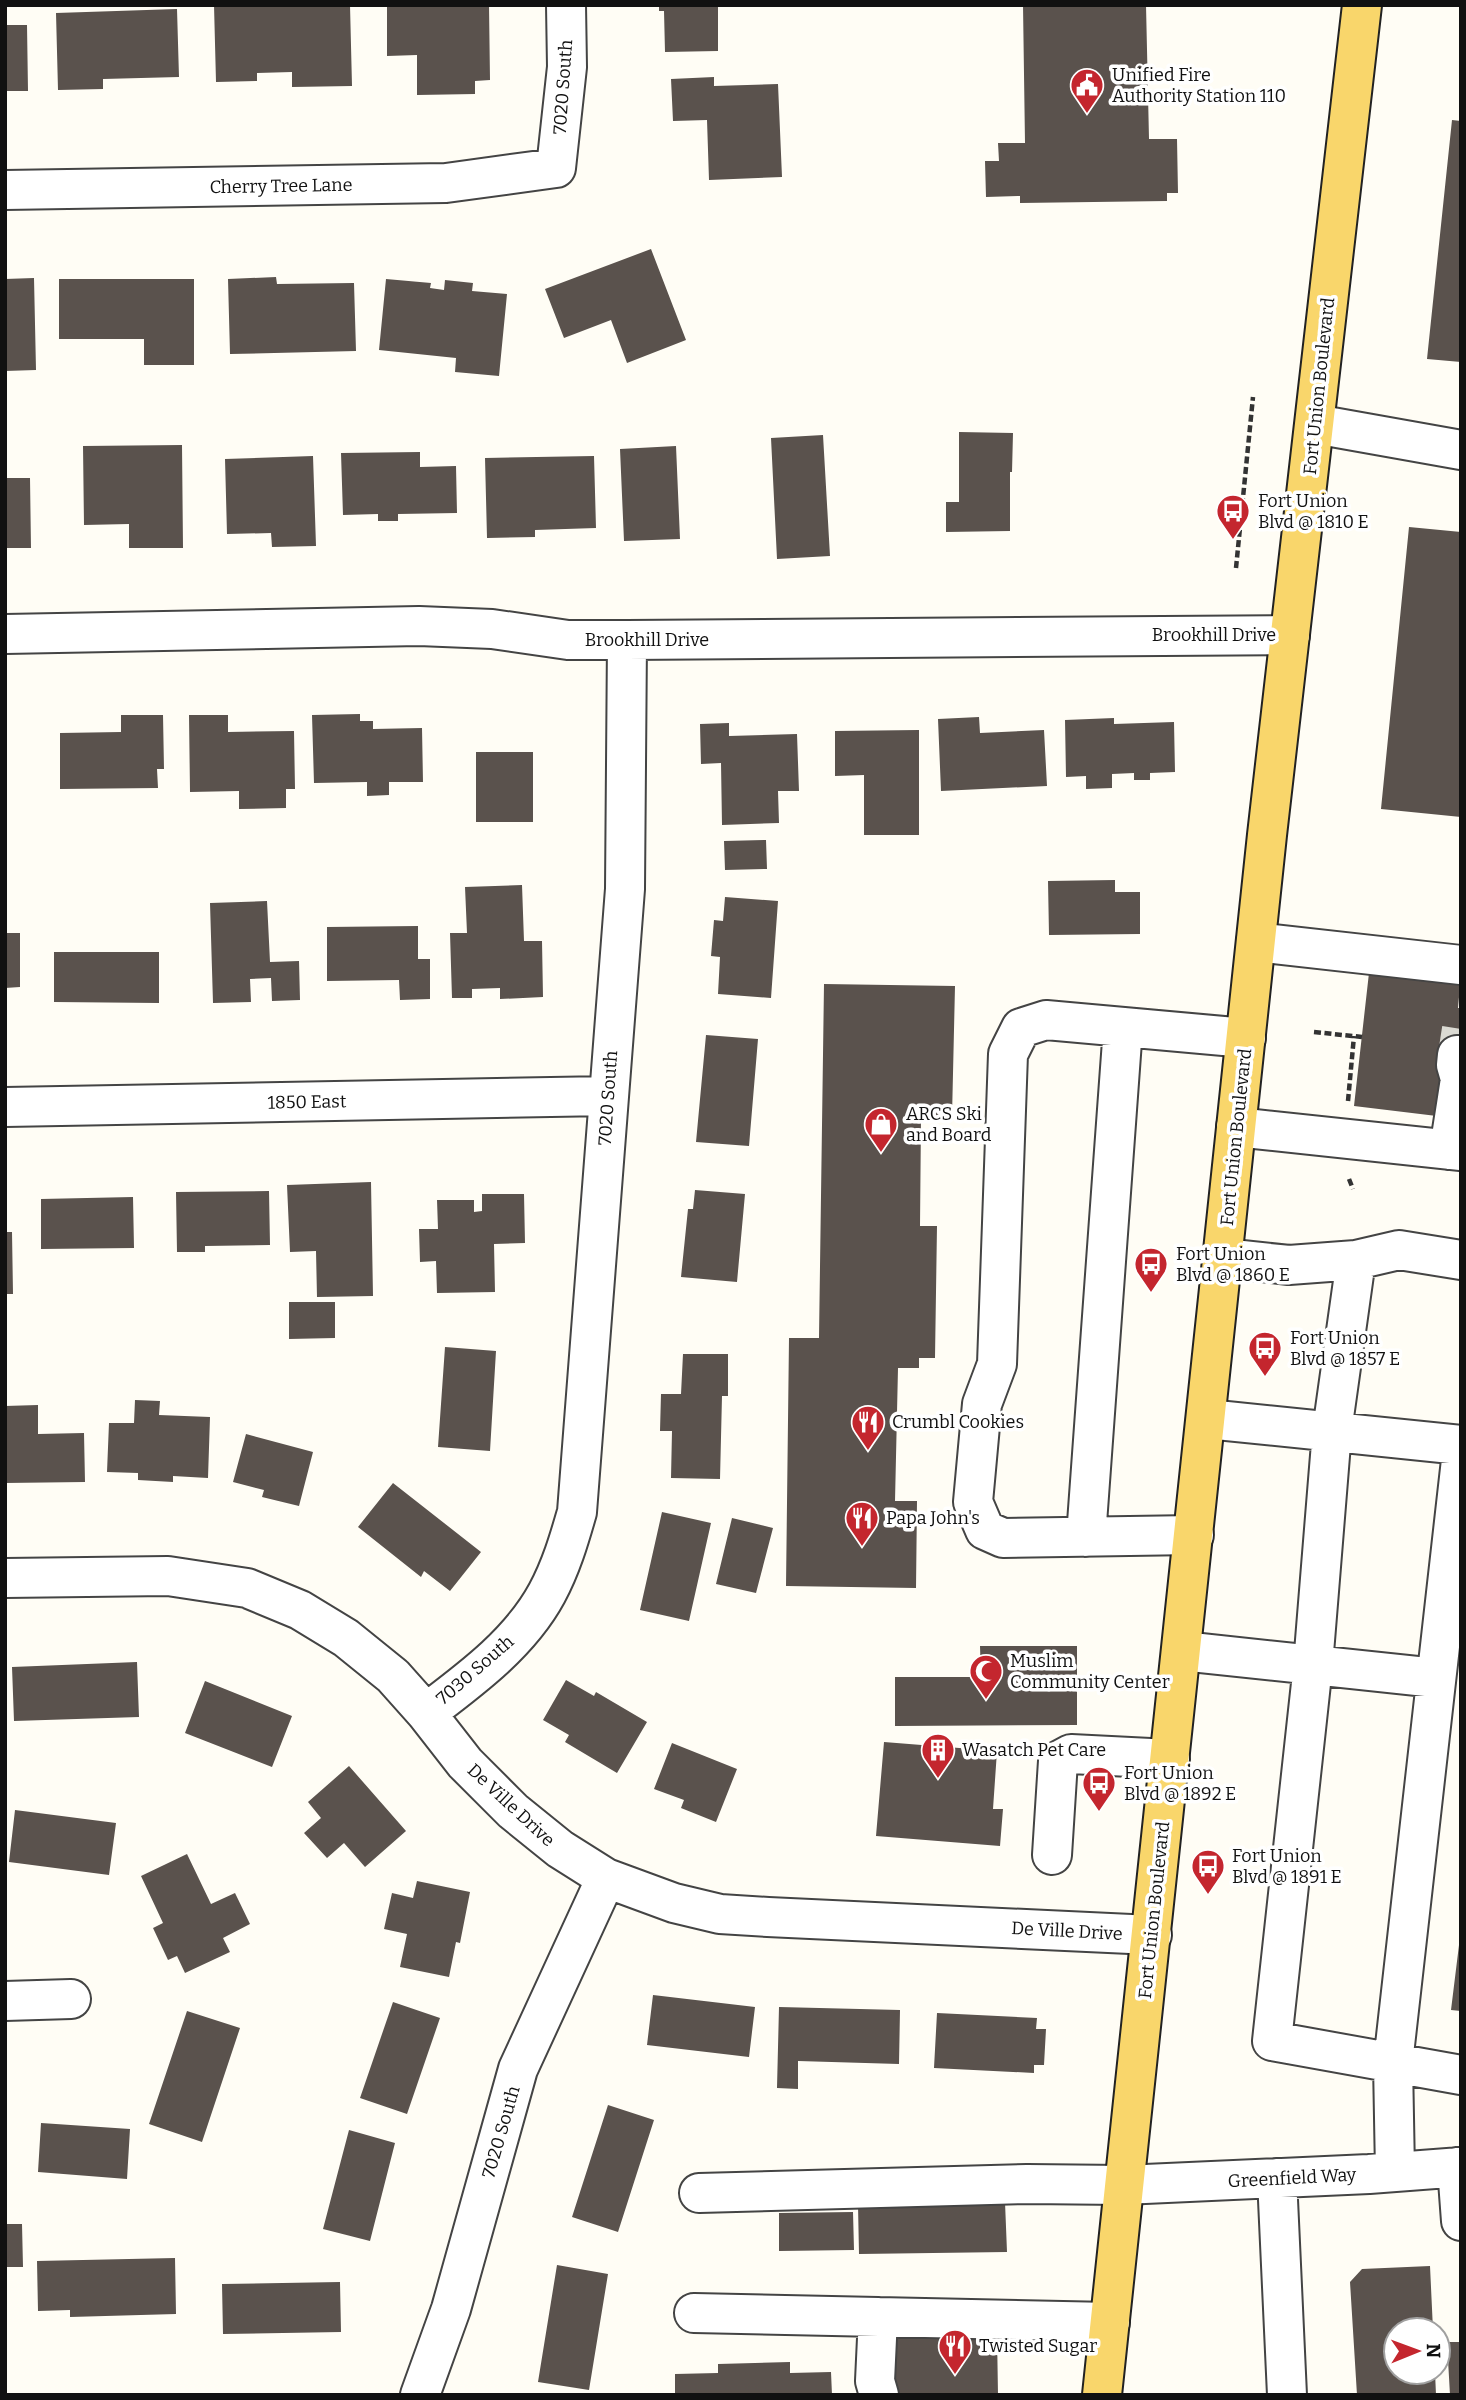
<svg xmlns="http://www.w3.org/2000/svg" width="1466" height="2400" font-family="Bitter,serif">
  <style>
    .building { fill: #5a524d }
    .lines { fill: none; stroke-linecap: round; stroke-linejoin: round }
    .minor-tunnel { stroke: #dbdad3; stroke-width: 38; stroke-dasharray: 38 19; stroke-linecap: butt }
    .minor-casing { stroke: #444; stroke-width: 42 }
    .major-casing { stroke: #222; stroke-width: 42 }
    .path { stroke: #333; stroke-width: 4.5; stroke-dasharray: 7 3.5; stroke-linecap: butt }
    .minor { stroke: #fff; stroke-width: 38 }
    .major { stroke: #f9d66b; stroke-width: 38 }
    .labels { text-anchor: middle; stroke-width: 7; stroke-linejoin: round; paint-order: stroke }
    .poi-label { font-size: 18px; fill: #111; stroke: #fff; text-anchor: start }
    .street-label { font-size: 18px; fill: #111; stroke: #fff }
  </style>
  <rect width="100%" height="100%" fill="#fffdf5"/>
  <path class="building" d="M 214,5 L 350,5 L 352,86 L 292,87 L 292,72 L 257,73 L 257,81 L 216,82 Z
    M 387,5 L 489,5 L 490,80 L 475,81 L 475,94 L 417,95 L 417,55 L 387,56 Z
    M 659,5 L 718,5 L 718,51 L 665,52 L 664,11 L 659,11 Z
    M 1023,5 L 1146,5 L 1149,139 L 1177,139 L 1178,193 L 1167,193 L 1167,201 L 1020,203 L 1020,196 L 986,197 L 985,161 L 999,161 L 998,143 L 1025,143 Z
    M 177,9 L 179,77 L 103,79 L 103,89 L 58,90 L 56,13 Z
    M 5,25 L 27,25 L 28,91 L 5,91 Z
    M 714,77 L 714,86 L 778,84 L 782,177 L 709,180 L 707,120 L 673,121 L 671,79 Z
    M 1452,120 L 1461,121 L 1461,362 L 1427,359 Z
    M 651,249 L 686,340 L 627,363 L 611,320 L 564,338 L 545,289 Z
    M 276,277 L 277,284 L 354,283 L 356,351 L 230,354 L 228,279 Z
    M 34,278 L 36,370 L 5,371 L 5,279 Z
    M 59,279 L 194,279 L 194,365 L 144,365 L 144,339 L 59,339 Z
    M 386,279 L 431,283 L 430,288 L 444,290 L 445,280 L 473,283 L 472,291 L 507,294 L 499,376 L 455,372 L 456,358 L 379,350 Z
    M 959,432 L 1013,433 L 1012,472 L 1010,472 L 1010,531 L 946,532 L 946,502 L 959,502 Z
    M 823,435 L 830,556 L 777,559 L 771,438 Z
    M 182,445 L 183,548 L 129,548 L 129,524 L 84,525 L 83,446 Z
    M 676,446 L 680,539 L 624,541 L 620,449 Z
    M 420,452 L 420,467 L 456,466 L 457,513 L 398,514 L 398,521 L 378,521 L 378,514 L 343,515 L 341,453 Z
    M 313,456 L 316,546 L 272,547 L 271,533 L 227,534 L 225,459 Z
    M 594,456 L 596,528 L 535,530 L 535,537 L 487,538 L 485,458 Z
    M 5,478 L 30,478 L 31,548 L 5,548 Z
    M 1409,527 L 1461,532 L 1461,817 L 1381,809 Z
    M 360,714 L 360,721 L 373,721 L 373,729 L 422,728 L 423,782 L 389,782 L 389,795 L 367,796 L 367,782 L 314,783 L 312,715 Z
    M 121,715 L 163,715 L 164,769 L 157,769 L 158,788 L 60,789 L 60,733 L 121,732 Z
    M 189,715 L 228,715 L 228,732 L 294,731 L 295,789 L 286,789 L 286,808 L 239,809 L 239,791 L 190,792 Z
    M 979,717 L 980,733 L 1044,730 L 1047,786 L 941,791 L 938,719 Z
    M 1114,718 L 1114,724 L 1174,722 L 1175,772 L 1150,773 L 1150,780 L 1134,780 L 1134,773 L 1112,774 L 1112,788 L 1086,789 L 1086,776 L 1066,777 L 1065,720 Z
    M 729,723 L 729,736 L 797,734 L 799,791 L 778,791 L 779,823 L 722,825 L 721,763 L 701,764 L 700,724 Z
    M 919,730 L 919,835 L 864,835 L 864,775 L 835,776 L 835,731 Z
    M 476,752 L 533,752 L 533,822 L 476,822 Z
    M 766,840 L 767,869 L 725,870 L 724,841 Z
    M 1115,880 L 1115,892 L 1140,892 L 1140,934 L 1049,935 L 1048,881 Z
    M 522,885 L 524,941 L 542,941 L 543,997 L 500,999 L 500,988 L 472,989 L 472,998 L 452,998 L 450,933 L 467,933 L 465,887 Z
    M 725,897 L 778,901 L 771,998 L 718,994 L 720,957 L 711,956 L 714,920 L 723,921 Z
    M 267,901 L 270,962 L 299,961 L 300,1000 L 272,1001 L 271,978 L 250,979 L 251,1002 L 213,1003 L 210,903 Z
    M 418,926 L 418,959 L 430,959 L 430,999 L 400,1000 L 399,980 L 327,981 L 327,927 Z
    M 5,933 L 20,933 L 20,987 L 5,988 Z
    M 54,952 L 159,952 L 159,1003 L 54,1002 Z
    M 1370,964 L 1461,975 L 1458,1008 L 1461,1008 L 1461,1056 L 1445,1117 L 1354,1106 Z
    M 824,984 L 955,986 L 952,1117 L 921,1117 L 920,1226 L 937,1226 L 935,1358 L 919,1358 L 919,1368 L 898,1368 L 895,1501 L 917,1501 L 916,1588 L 786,1586 L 789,1338 L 819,1338 Z
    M 706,1035 L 758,1039 L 749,1146 L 696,1142 Z
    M 371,1182 L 373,1296 L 317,1297 L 316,1251 L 290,1252 L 287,1185 Z
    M 695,1190 L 745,1194 L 737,1282 L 681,1277 L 688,1209 L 693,1209 Z
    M 269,1191 L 270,1245 L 205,1246 L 205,1252 L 177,1252 L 176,1192 Z
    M 482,1194 L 524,1194 L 525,1243 L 494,1244 L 495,1292 L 437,1293 L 436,1261 L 420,1262 L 419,1229 L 438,1229 L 437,1200 L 474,1200 L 474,1212 L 482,1211 Z
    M 133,1197 L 134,1248 L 41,1249 L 41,1199 Z
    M 5,1232 L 12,1232 L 13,1294 L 5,1294 Z
    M 289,1302 L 335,1302 L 335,1338 L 289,1339 Z
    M 445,1347 L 496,1351 L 490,1451 L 438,1447 Z
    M 683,1354 L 728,1354 L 728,1396 L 722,1396 L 720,1479 L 671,1478 L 672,1431 L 660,1431 L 661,1394 L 681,1394 Z
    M 135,1400 L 160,1401 L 159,1415 L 210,1417 L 208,1478 L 173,1476 L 173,1482 L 138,1480 L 138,1473 L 107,1472 L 109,1423 L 134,1423 Z
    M 38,1405 L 38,1434 L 84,1433 L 85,1482 L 5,1483 L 5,1406 Z
    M 246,1434 L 313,1452 L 299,1506 L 262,1497 L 264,1490 L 233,1482 Z
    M 393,1483 L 481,1552 L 450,1591 L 424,1571 L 421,1577 L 358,1527 Z
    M 662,1512 L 711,1523 L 689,1621 L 640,1610 Z
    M 732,1518 L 773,1528 L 756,1593 L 716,1584 Z
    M 980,1646 L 1077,1646 L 1077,1725 L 895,1726 L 895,1677 L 981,1677 Z
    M 137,1662 L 139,1717 L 14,1721 L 12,1667 Z
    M 566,1680 L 594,1696 L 596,1692 L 647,1722 L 617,1773 L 565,1742 L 569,1735 L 543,1720 Z
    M 205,1681 L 292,1716 L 272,1767 L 185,1733 Z
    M 884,1742 L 997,1751 L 993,1809 L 1003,1809 L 1000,1846 L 876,1836 Z
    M 672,1743 L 737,1769 L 716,1822 L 681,1808 L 684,1800 L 654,1789 Z
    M 349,1766 L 406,1831 L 365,1867 L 344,1843 L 327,1858 L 304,1833 L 321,1818 L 308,1802 Z
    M 15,1810 L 116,1823 L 109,1875 L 9,1862 Z
    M 187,1854 L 211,1904 L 235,1893 L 250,1924 L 223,1938 L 230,1952 L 185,1973 L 177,1956 L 168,1960 L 153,1928 L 163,1923 L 141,1876 Z
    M 417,1881 L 470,1892 L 460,1943 L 456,1942 L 449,1977 L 400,1967 L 407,1934 L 384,1929 L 392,1893 L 413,1898 Z
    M 1459,1945 L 1461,1945 L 1461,2011 L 1451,2010 Z
    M 653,1995 L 755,2007 L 749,2057 L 647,2045 Z
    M 393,2002 L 440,2018 L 407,2114 L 360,2098 Z
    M 779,2007 L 900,2010 L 899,2064 L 798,2061 L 798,2089 L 777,2088 Z
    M 187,2011 L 240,2028 L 202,2142 L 149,2124 Z
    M 937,2013 L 1037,2018 L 1036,2029 L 1046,2029 L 1044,2065 L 1034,2065 L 1034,2073 L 934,2068 Z
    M 608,2105 L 654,2120 L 618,2232 L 572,2217 Z
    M 41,2123 L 130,2129 L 127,2179 L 38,2172 Z
    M 349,2130 L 395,2143 L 370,2241 L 323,2229 Z
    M 1005,2202 L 1007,2252 L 859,2254 L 858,2205 Z
    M 853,2212 L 854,2250 L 779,2251 L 779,2213 Z
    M 5,2224 L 22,2224 L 23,2267 L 5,2267 Z
    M 175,2258 L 176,2314 L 70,2317 L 70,2310 L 38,2311 L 37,2261 Z
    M 557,2265 L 608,2274 L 589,2390 L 538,2382 Z
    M 1430,2266 L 1433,2330 L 1396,2330 L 1396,2372 L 1435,2372 L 1436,2395 L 1357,2395 L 1350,2282 L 1362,2269 Z
    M 340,2282 L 341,2332 L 223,2334 L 222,2284 Z
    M 997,2334 L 998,2395 L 894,2395 L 894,2336 Z
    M 1447,2342 L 1461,2342 L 1461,2395 L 1450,2395 Z
    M 790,2362 L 790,2373 L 831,2372 L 832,2395 L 675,2395 L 675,2374 L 718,2373 L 718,2364 Z"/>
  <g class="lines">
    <path class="minor-tunnel" d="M 1457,1055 L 1461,1029"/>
    <defs>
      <path id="minor" d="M 5,190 L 446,183 L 556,168 L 567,67 L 566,5
        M 1315,424 L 1461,450
        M 5,634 L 419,626 L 492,629 L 568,640 L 627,640 L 1290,635
        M 1256,942 L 1461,965
        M 5,1107 L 608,1096
        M 1236,1127 L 1461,1151
        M 1449,1150 L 1460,1079 L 1456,1065 L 1457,1055
        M 1223,1258 L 1289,1265 L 1356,1260 L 1399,1250 L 1461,1260
        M 1356,1260 L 1332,1431 L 1313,1665 L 1272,2041 L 1461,2075
        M 1207,1419 L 1461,1445
        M 1194,1535 L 1003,1538 L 985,1530 L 973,1502 L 982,1404 L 997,1364 L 1008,1054 L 1021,1028 L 1046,1020 L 1246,1038
        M 1086,1537 L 1123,1027
        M 5,1578 L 168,1576 L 247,1588 L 300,1610 L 346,1638 L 393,1676 L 426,1713 L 465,1763 L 513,1811 L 560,1849 L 606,1878 L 674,1903 L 720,1914 L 768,1917 L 1152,1935
        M 1182,1651 L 1436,1678
        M 426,1713 C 471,1679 520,1643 547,1593 C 561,1567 569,1540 577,1512 L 625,889 L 627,640
        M 1052,1855 L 1058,1761 L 1071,1754 L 1170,1759
        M 5,2001 L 71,1999
        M 1457,2167 L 1461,2221
        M 1395,2172 L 1393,2063 L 1461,1460
        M 1277,2178 L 1287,2395
        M 699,2193 L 1027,2184 L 1123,2185 L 1369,2174 L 1461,2167
        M 694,2313 L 1110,2322
        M 878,2317 L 875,2381 L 879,2395
        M 420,2395 L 451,2309 L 518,2069 L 606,1878"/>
      <path id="major" d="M 1102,2395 L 1267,835 L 1362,5"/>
    </defs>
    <use href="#minor" class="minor-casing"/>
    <use href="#major" class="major-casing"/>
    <path class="path" d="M 1236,568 L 1253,397
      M 1314,1032 L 1362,1037
      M 1348,1101 L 1354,1036
      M 1349,1179 L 1353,1189"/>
    <use href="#minor" class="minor"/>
    <use href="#major" class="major"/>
  </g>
  <defs>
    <symbol id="civic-pin" viewBox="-11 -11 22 30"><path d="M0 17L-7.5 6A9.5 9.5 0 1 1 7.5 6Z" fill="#c4262e" stroke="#fff"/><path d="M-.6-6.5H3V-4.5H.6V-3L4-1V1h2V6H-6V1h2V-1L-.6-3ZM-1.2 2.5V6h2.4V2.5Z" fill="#fff"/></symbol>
    <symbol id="bus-pin" viewBox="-11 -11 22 30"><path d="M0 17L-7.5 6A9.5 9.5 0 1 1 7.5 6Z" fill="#c4262e" stroke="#fff"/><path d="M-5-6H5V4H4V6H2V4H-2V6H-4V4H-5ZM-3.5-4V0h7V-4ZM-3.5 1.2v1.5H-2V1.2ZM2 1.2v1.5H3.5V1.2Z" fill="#fff"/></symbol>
    <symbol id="shop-pin" viewBox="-11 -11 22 30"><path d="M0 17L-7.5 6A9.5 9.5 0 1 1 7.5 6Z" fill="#c4262e" stroke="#fff"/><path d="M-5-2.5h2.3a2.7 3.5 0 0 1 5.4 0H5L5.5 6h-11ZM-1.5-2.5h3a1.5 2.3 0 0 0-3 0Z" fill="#fff"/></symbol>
    <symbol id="restaurant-pin" viewBox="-11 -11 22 30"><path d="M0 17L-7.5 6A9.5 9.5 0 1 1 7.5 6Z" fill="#c4262e" stroke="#fff"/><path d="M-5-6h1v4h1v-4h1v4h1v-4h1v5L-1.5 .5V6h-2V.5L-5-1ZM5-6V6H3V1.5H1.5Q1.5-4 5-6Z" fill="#fff"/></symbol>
    <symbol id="mosque-pin" viewBox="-11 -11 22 30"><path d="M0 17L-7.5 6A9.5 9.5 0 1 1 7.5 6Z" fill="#c4262e" stroke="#fff"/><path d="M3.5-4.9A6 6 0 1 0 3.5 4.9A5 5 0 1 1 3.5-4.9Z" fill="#fff"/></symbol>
    <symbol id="building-pin" viewBox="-11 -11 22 30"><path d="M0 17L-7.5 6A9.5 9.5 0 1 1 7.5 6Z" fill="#c4262e" stroke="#fff"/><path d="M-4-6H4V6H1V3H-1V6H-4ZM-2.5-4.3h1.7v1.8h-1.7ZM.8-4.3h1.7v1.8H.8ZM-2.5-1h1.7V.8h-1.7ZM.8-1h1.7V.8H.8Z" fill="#fff"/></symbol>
  </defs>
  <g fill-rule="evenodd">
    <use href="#civic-pin" x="1068" y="66" width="38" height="52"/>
    <use href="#bus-pin" x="1214" y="492" width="38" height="52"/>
    <use href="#shop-pin" x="862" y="1105" width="38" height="52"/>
    <use href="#bus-pin" x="1132" y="1245" width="38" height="52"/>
    <use href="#bus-pin" x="1246" y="1329" width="38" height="52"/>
    <use href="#restaurant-pin" x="849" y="1403" width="38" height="52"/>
    <use href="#restaurant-pin" x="843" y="1499" width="38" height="52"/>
    <use href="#mosque-pin" x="967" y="1652" width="38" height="52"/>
    <use href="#building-pin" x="919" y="1731" width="38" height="52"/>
    <use href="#bus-pin" x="1080" y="1764" width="38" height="52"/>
    <use href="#bus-pin" x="1189" y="1847" width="38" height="52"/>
    <use href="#restaurant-pin" x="936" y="2327" width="38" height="52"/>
  </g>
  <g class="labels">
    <g class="poi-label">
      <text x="1112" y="81">Unified Fire<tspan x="1112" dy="21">Authority Station 110</tspan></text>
      <text x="1258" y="507">Fort Union<tspan x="1258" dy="21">Blvd @ 1810 E</tspan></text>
      <text x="906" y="1120">ARCS Ski<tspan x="906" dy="21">and Board</tspan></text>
      <text x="1176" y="1260">Fort Union<tspan x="1176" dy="21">Blvd @ 1860 E</tspan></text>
      <text x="1290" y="1344">Fort Union<tspan x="1290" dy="21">Blvd @ 1857 E</tspan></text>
      <text x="892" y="1428">Crumbl Cookies</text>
      <text x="886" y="1524">Papa John's</text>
      <text x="1010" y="1667">Muslim<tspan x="1010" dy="21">Community Center</tspan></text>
      <text x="962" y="1756">Wasatch Pet Care</text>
      <text x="1124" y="1779">Fort Union<tspan x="1124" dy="21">Blvd @ 1892 E</tspan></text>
      <text x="1232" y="1862">Fort Union<tspan x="1232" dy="21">Blvd @ 1891 E</tspan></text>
      <text x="979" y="2352">Twisted Sugar</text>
    </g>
    <g class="street-label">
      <text transform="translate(563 87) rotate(-86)" y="6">7020 South</text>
      <text transform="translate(281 186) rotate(-1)" y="6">Cherry Tree Lane</text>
      <text transform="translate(1319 386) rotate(-84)" y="6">Fort Union Boulevard</text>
      <text x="1214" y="641">Brookhill Drive</text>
      <text x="647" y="646">Brookhill Drive</text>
      <text transform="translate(608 1098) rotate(-86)" y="6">7020 South</text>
      <text transform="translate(307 1102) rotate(-1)" y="6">1850 East</text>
      <text transform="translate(1236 1137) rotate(-84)" y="6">Fort Union Boulevard</text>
      <text transform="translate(475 1670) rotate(-41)" y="6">7030 South</text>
      <text transform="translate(511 1805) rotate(43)" y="6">De Ville Drive</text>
      <text transform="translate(1154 1910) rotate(-84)" y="6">Fort Union Boulevard</text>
      <text transform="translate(1067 1931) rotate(3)" y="6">De Ville Drive</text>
      <text transform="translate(501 2132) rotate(-74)" y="6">7020 South</text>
      <text transform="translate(1292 2178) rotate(-3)" y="6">Greenfield Way</text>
    </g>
  </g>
  <rect width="1466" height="2400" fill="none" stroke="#111111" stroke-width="14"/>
  <g transform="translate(1417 2351) rotate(89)"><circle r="33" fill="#ffffff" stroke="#a0a0a0" stroke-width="2"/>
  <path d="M0-5L12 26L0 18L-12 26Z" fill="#c4262e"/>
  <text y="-10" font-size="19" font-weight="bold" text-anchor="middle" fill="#111111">N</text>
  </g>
</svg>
